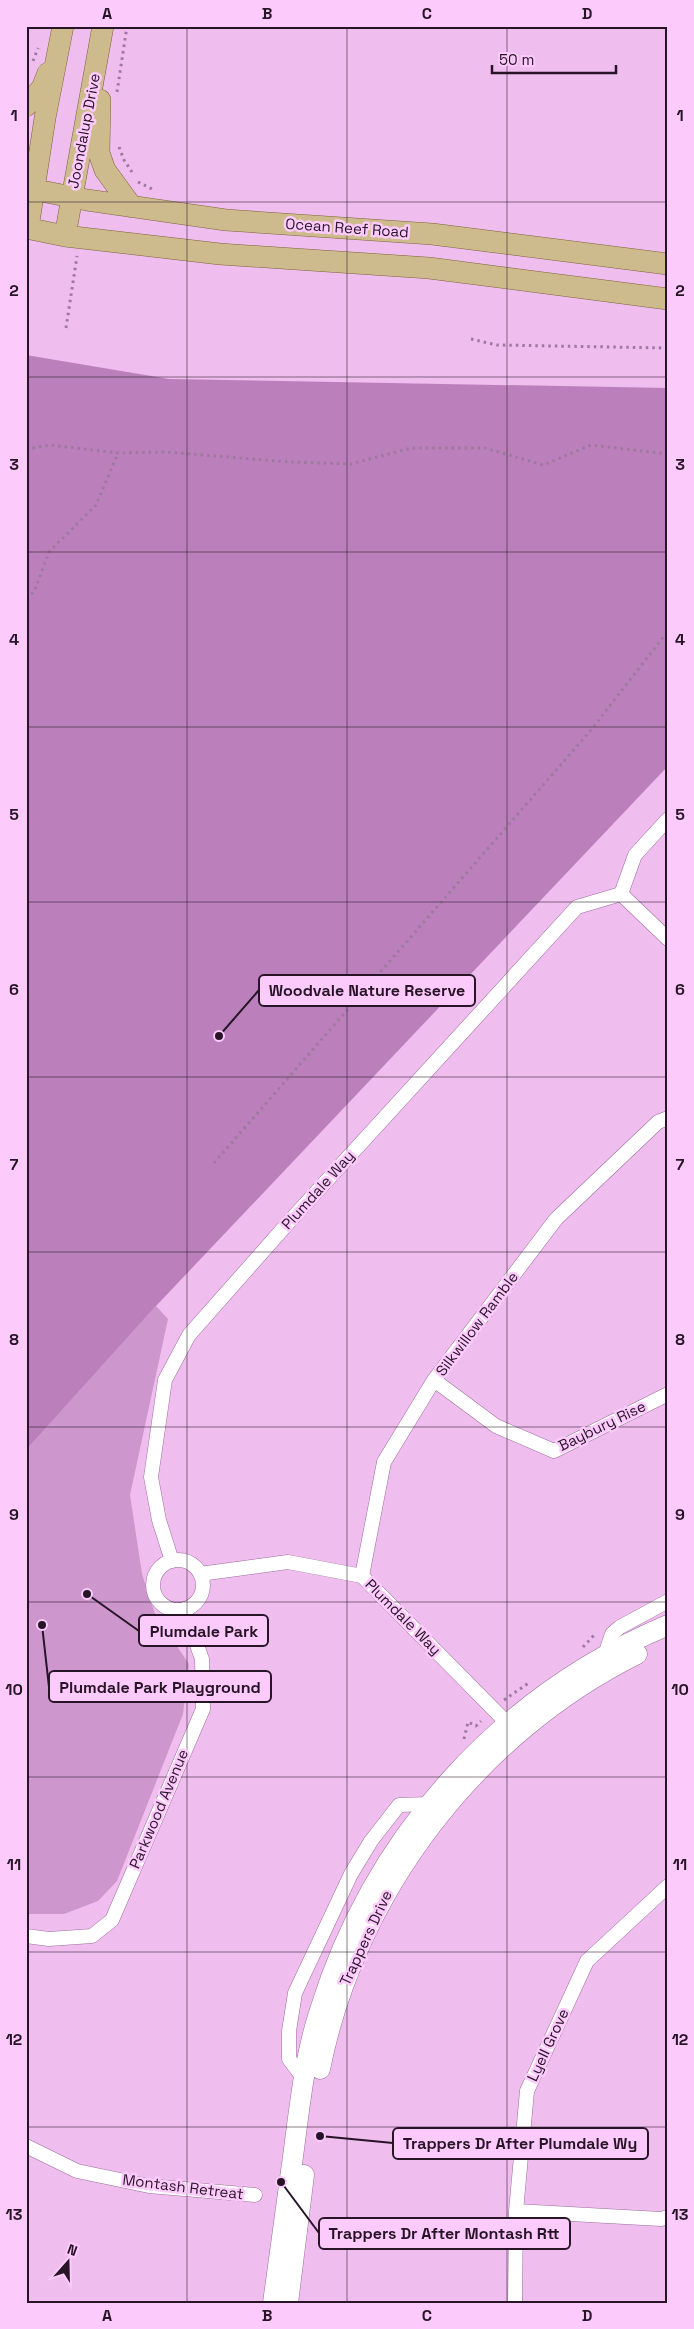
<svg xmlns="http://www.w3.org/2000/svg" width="694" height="2329" font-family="'Space Grotesk',sans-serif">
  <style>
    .green { fill: #cd96cc }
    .forest { fill: #bb80bb }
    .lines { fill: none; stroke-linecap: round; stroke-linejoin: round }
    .minor-casing { stroke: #9c6e9c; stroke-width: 15 }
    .secondary-casing { stroke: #9c6e9c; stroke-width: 21 }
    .primary-casing { stroke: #7d6338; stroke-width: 22 }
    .path { stroke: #9e799e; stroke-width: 3; stroke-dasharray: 2.5 4; stroke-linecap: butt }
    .minor { stroke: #fff; stroke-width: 14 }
    .secondary { stroke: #fff; stroke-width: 20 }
    .primary { stroke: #cdbb8d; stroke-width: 21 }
    .grid { fill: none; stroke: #271527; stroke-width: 1; stroke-opacity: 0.55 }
    .labels { text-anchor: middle; stroke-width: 5; stroke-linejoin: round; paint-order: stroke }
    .street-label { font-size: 15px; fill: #271527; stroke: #fdcafc }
    .leader { fill: none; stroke: #271527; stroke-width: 2 }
    .callout-dot { fill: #271527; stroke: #fdcafc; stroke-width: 2 }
    .callout { fill: #fdcafc; stroke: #271527; stroke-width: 2 }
    .callout-label { font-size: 16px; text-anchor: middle; font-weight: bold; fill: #271527 }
    .neatline { fill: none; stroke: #271527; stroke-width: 2 }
    .grid-label { font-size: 16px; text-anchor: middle; font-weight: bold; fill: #271527 }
  </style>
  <rect width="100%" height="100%" fill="#f0bdef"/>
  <path class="green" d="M 156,1306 L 168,1319 L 130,1495 L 142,1574 L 155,1614 L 189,1664 L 183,1714 L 117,1881 L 98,1901 L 64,1914 L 26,1914 L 26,1450 Z"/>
  <path class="forest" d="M 26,355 L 169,379 L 668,388 L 668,766 L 156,1306 L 26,1450 Z"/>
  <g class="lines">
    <defs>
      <path id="minor" d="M 668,819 L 635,855 L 621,894 L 668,939
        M 434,1380 L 496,1426 L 554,1451 L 668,1394
        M153 1585a25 25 0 1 1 50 0a25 25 0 1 1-50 0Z
        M 172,1561 L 159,1520 L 151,1477 L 165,1380 L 189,1335 L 288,1223 L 577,907 L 621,894
        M 200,1574 L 288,1562 L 362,1576 L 513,1729
        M 362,1576 L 384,1462 L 434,1380 L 556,1219 L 658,1122 L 668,1118
        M 605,1655 L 612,1634 L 620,1627 L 668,1601
        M 26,1936 L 49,1939 L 92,1936 L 112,1920 L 203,1709 L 202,1659 L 184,1609
        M 304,2079 L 289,2059 L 289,2031 L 295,1993 L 351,1874 L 371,1841 L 399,1805 L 429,1804
        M 26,2146 L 77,2171 L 149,2186 L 255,2195
        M 516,2211 L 661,2219 L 668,2217
        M 515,2303 L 516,2211 L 527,2091 L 587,1961 L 668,1886"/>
      <path id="secondary" d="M 320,2069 C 355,1893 476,1734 637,1654
        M 273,2303 C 280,2252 287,2201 294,2149 C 300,2103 305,2055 320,2010 C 374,1836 500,1696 668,1625
        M 288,2303 L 304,2175"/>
      <path id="primary" d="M 100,100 L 99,153 L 105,170 L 132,207
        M 26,106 L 42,88 L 48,73
        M 26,188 L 87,200 L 226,220 L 432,234 L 668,264
        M 26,228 L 65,236 L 220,254 L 429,268 L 668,299
        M 28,228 L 45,118 L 63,26
        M 65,236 L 103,26"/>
    </defs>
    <use href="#minor" class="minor-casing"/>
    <use href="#secondary" class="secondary-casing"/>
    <use href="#primary" class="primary-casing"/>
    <path class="path" d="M 33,61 L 38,48
      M 117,92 L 127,26
      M 119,147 L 124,160 L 132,172
      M 138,182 L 152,189
      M 66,328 L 77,256
      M 471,339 L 497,345 L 668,348
      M 26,449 L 50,445 L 118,453 L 166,452 L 290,462 L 351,464 L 411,448 L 485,448 L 543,465 L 591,445 L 668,454
      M 26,598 L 34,592 L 49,552 L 96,505 L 118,453
      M 214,1163 L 591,730 L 668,631
      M 583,1647 L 596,1633
      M 504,1700 L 530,1682
      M 464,1739 L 468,1722 L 476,1726 L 481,1721"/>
    <use href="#minor" class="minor"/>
    <use href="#secondary" class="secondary"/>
    <use href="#primary" class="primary"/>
  </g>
  <path class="grid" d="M 187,26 L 187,2303M 347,26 L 347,2303M 507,26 L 507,2303M 26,202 L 668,202M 26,377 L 668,377M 26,552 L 668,552M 26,727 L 668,727M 26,902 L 668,902M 26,1077 L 668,1077M 26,1252 L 668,1252M 26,1427 L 668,1427M 26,1602 L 668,1602M 26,1777 L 668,1777M 26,1952 L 668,1952M 26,2127 L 668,2127"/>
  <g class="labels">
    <g class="street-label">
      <text transform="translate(84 131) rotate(-79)" y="5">Joondalup Drive</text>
      <text transform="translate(347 228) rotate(4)" y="5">Ocean Reef Road</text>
      <text transform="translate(318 1190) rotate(-48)" y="5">Plumdale Way</text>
      <text transform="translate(477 1324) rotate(-53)" y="5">Silkwillow Ramble</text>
      <text transform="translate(602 1426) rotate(-26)" y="5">Baybury Rise</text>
      <text transform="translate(403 1617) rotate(45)" y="5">Plumdale Way</text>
      <text transform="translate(159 1809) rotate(-67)" y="5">Parkwood Avenue</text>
      <text transform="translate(366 1938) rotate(-65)" y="5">Trappers Drive</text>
      <text transform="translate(548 2045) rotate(-65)" y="5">Lyell Grove</text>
      <text transform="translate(183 2187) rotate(7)" y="5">Montash Retreat</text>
    </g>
  </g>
  <path class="leader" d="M219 1036L259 990M87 1594L139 1631M42 1625L49 1687M320 2136L393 2143M281 2182L319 2233"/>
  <g class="callout-dot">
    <circle cx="219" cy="1036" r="5"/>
    <circle cx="87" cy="1594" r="5"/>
    <circle cx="42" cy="1625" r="5"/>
    <circle cx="320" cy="2136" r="5"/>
    <circle cx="281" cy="2182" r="5"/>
  </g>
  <g class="callout">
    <rect x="259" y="975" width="216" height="31" rx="5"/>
    <rect x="139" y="1615" width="129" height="31" rx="5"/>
    <rect x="49" y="1671" width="222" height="31" rx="5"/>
    <rect x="393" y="2128" width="255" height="31" rx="5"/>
    <rect x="319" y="2218" width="251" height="31" rx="5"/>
  </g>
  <g class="callout-label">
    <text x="367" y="996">Woodvale Nature Reserve</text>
    <text x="204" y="1637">Plumdale Park</text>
    <text x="160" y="1693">Plumdale Park Playground</text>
    <text x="520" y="2149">Trappers Dr After Plumdale Wy</text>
    <text x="444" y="2239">Trappers Dr After Montash Rtt</text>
  </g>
  <rect width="694" height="2329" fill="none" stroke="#fdcafc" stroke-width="55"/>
  <g transform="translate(68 2262) rotate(20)" stroke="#fdcafc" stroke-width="4" paint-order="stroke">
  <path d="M0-4L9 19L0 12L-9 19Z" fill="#271527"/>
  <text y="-8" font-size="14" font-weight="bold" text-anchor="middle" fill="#271527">N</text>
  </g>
  <path d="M492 65v8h124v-8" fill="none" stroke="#271527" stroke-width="2.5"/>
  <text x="499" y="65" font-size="15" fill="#271527" stroke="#fdcafc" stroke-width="4" paint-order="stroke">50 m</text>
  <rect x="28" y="28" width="638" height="2274" class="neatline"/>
  <g class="grid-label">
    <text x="107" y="19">A</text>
    <text x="267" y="19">B</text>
    <text x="427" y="19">C</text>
    <text x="587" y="19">D</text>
    <text x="14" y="121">1</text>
    <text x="680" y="121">1</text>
    <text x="14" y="296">2</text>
    <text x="680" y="296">2</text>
    <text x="14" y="470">3</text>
    <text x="680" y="470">3</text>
    <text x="14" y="645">4</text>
    <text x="680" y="645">4</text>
    <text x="14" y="820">5</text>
    <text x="680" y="820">5</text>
    <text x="14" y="995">6</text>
    <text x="680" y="995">6</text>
    <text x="14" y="1170">7</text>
    <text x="680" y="1170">7</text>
    <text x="14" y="1345">8</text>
    <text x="680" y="1345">8</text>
    <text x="14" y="1520">9</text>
    <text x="680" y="1520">9</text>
    <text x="14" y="1695">10</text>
    <text x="680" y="1695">10</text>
    <text x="14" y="1870">11</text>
    <text x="680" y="1870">11</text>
    <text x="14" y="2045">12</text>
    <text x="680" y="2045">12</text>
    <text x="14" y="2220">13</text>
    <text x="680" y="2220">13</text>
    <text x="107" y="2321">A</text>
    <text x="267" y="2321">B</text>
    <text x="427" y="2321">C</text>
    <text x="587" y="2321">D</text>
  </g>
</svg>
